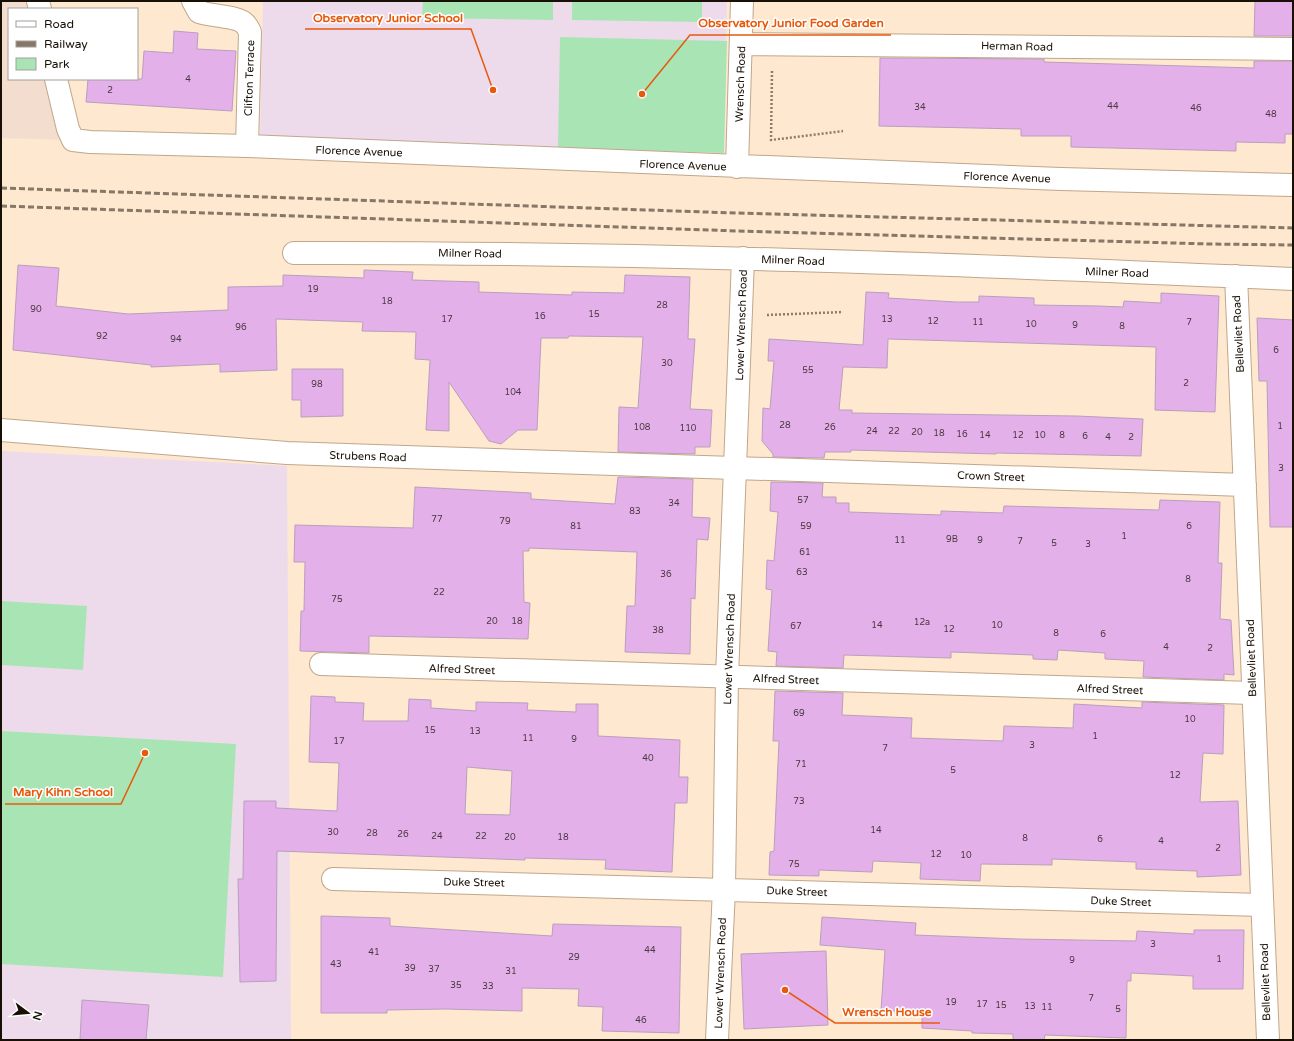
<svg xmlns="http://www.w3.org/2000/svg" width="1294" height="1041" font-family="'Varela Round',sans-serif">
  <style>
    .commercial { fill: #f2ddcf }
    .education { fill: #eddbec }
    .green { fill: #a9e5b4 }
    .building { fill: #e3b0ea; stroke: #b99fbc; fill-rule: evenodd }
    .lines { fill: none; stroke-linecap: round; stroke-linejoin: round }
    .minor-casing { stroke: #c0a78a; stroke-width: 24 }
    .path { stroke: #8b7c6b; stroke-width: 2.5; stroke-dasharray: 2 2; stroke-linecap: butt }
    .minor { stroke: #fff; stroke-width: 22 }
    .rail { stroke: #867766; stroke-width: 3; stroke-dasharray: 6 3; stroke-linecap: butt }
    .labels { text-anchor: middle; stroke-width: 3; stroke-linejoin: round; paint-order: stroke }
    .number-label { font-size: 9px; fill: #4b373e }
    .street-label { font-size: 11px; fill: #180f05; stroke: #fff }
    .leader { fill: none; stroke: #e8590c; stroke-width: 1.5 }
    .callout-dot { fill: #e8590c; stroke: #fff; stroke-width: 1.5 }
    .callout-label { font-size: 12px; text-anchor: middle; font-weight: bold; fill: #e8590c; stroke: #fff; stroke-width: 3; stroke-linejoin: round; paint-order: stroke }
  </style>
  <rect width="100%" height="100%" fill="#fee8d0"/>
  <path class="commercial" d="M 1,1 L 38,1 L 40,9 L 9,9 L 9,79 L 56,79 L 73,140 L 1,138 Z"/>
  <path class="education" d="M 263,1 L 727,1 L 724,153 L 260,139 Z
    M 1,451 L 287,466 L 291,1040 L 1,1040 Z"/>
  <path class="green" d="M 423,1 L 553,1 L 553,20 L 422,18 Z
    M 572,1 L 702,1 L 702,22 L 572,20 Z
    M 560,37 L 727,41 L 724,153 L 558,148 Z
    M 1,601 L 87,606 L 83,670 L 1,665 Z
    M 1,731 L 236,744 L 223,977 L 1,964 Z"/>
  <path class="building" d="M 1255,1 L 1293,1 L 1293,36 L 1254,36 Z
    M 174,31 L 198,33 L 197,49 L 236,51 L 232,111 L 86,102 L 88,79 L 142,79 L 144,51 L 173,53 Z
    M 880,58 L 1044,59 L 1044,62 L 1254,68 L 1254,61 L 1293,61 L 1293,134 L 1285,134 L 1285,143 L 1236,142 L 1236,151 L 1071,147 L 1071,136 L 1021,136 L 1021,129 L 879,126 Z
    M 18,265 L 59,268 L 56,306 L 128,314 L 228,310 L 228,287 L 283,286 L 283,275 L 364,278 L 364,270 L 413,272 L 412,280 L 479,282 L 479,292 L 572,295 L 572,292 L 624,293 L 625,275 L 690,277 L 688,339 L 695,339 L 690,409 L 712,410 L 710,447 L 695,447 L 695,454 L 618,452 L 619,407 L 638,408 L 643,337 L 569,336 L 568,338 L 541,338 L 537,430 L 518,430 L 501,444 L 489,441 L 449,382 L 449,431 L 426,430 L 430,360 L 415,359 L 416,332 L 362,331 L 363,322 L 276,319 L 277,370 L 220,372 L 220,364 L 151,367 L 151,365 L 13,350 Z
    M 866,292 L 889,293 L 888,298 L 956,302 L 979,302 L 979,296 L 1034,298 L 1034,305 L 1099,306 L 1123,307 L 1124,301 L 1161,303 L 1161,293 L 1219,296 L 1215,412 L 1155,410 L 1156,347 L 888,339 L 887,368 L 843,367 L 839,410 L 852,410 L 852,413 L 1077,416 L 1143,419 L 1141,456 L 996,453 L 996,454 L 851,450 L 851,452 L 825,452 L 824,458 L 773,457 L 773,454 L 762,441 L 763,408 L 770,409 L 774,361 L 768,361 L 769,339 L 863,345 Z
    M 1257,318 L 1293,320 L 1293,527 L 1270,527 L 1267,381 L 1259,381 Z
    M 292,369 L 343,369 L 343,416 L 301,417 L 301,400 L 292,400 Z
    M 618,477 L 693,479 L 692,517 L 710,518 L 708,540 L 697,539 L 695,599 L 691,598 L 690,654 L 625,652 L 627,606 L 635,606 L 637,552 L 529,548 L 529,551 L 523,551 L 524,602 L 530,603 L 528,639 L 369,636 L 369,653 L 300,651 L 301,611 L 304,611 L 305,562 L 294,562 L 295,525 L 413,528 L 415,487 L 531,493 L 531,499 L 615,504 Z
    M 771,482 L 823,483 L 822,497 L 836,497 L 836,503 L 849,503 L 849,512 L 941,515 L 941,511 L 1003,513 L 1004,506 L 1159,510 L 1160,500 L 1220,502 L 1218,563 L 1222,563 L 1220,619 L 1231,620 L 1234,675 L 1224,674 L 1224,680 L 1143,677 L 1144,661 L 1105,659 L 1105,653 L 1058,650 L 1057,660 L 1033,659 L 1033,655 L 951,652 L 951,658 L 844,655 L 843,668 L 776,666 L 777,652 L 768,651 L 772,590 L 766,589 L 767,560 L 774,561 L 778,512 L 770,511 Z
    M 775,691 L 843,693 L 842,715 L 912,718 L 911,738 L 1003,741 L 1004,726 L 1073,728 L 1074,704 L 1142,708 L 1142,702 L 1224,705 L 1223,754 L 1203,753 L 1200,802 L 1238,801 L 1241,875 L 1197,877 L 1197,871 L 1136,869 L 1136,862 L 1052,859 L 1052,865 L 981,864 L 980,881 L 920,879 L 921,863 L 873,861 L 872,872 L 819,870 L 819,876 L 769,875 L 770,852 L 774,851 L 779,741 L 773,741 Z
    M 311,696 L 335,697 L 335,702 L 364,703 L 363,721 L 408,721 L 409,699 L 431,700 L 431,708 L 476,711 L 476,702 L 528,703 L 527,710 L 576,712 L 576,704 L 598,704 L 598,736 L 680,740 L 679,777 L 688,777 L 687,803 L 675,803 L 672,872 L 605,869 L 606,860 L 525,858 L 525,860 L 277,851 L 276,981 L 240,982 L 238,879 L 243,879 L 244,801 L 276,801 L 276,808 L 337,811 L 339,763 L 309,762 ZM 467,767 L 512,771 L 510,815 L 465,814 Z
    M 321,916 L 390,918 L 390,926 L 552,936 L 553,924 L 681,927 L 679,1033 L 602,1031 L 603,1007 L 578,1006 L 579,989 L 522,988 L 522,1011 L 445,1009 L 387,1010 L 387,1013 L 321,1013 Z
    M 822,917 L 916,923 L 915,935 L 1018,939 L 1136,941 L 1137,931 L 1194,934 L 1194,930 L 1244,930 L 1243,989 L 1193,989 L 1193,976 L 1131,973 L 1131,981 L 1127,981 L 1126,1038 L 1045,1035 L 1044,1040 L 1013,1040 L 1013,1034 L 972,1033 L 972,1031 L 922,1028 L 922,1013 L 881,1010 L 885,950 L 820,945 Z
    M 826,951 L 828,1025 L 744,1029 L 741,954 Z
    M 82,1000 L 149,1005 L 146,1040 L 80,1040 Z"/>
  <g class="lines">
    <defs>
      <path id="minor" d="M 38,1 L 40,9
        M 193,1 L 199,12 C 210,16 238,16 245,24 C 247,26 249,30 250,32 L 247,146
        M 742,44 L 1293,49
        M 56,79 L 68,129 L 73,140 L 90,142 L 247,146 L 1061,179 L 1293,185
        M 737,167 L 742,1
        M 294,253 C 627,252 960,264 1293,279
        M 1236,276 L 1268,1040
        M 1,430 L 287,453 L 1245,485
        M 321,664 L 1252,693
        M 333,879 L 1262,905
        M 717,1040 L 724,889 L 727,677 L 743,258"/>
    </defs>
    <use href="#minor" class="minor-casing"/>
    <path class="path" d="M 772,71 L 771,140 L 843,131
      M 767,315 L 843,312"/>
    <use href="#minor" class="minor"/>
    <path class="rail" d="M 1,188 L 735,213 L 1293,228
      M 1,206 L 738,231 L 1209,244 L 1293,245"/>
  </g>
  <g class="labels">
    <g class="number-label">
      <text x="188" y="82">4</text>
      <text x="110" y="93">2</text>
      <text x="1113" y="109">44</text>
      <text x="920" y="110">34</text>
      <text x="1196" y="111">46</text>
      <text x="1271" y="117">48</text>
      <text x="313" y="292">19</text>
      <text x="387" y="304">18</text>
      <text x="662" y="308">28</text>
      <text x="36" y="312">90</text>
      <text x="594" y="317">15</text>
      <text x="540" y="319">16</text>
      <text x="447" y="322">17</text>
      <text x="887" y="322">13</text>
      <text x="933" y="324">12</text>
      <text x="978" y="325">11</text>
      <text x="1189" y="325">7</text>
      <text x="1031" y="327">10</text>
      <text x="1075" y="328">9</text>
      <text x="1122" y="329">8</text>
      <text x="241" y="330">96</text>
      <text x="102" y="339">92</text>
      <text x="176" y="342">94</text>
      <text x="1276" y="353">6</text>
      <text x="667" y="366">30</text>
      <text x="808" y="373">55</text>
      <text x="1186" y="386">2</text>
      <text x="317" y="387">98</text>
      <text x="513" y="395">104</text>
      <text x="785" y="428">28</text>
      <text x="1280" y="429">1</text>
      <text x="642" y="430">108</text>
      <text x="830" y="430">26</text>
      <text x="688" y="431">110</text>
      <text x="872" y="434">24</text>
      <text x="894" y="434">22</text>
      <text x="917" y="435">20</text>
      <text x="939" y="436">18</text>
      <text x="962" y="437">16</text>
      <text x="985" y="438">14</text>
      <text x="1018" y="438">12</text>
      <text x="1040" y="438">10</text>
      <text x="1062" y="438">8</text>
      <text x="1085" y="439">6</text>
      <text x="1108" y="440">4</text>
      <text x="1131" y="440">2</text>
      <text x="1281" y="471">3</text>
      <text x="803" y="503">57</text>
      <text x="674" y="506">34</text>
      <text x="635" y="514">83</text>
      <text x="437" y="522">77</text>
      <text x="505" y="524">79</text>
      <text x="576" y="529">81</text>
      <text x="806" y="529">59</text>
      <text x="1189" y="529">6</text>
      <text x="1124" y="539">1</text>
      <text x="952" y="542">9B</text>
      <text x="900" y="543">11</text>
      <text x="980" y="543">9</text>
      <text x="1020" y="544">7</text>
      <text x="1054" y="546">5</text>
      <text x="1088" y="547">3</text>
      <text x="805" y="555">61</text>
      <text x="802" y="575">63</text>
      <text x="666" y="577">36</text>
      <text x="1188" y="582">8</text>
      <text x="439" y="595">22</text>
      <text x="337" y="602">75</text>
      <text x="492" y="624">20</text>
      <text x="517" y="624">18</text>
      <text x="922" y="625">12a</text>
      <text x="877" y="628">14</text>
      <text x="997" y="628">10</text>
      <text x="796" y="629">67</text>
      <text x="949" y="632">12</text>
      <text x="658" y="633">38</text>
      <text x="1056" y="636">8</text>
      <text x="1103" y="637">6</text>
      <text x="1166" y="650">4</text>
      <text x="1210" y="651">2</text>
      <text x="799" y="716">69</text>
      <text x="1190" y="722">10</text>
      <text x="430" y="733">15</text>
      <text x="475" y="734">13</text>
      <text x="1095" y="739">1</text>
      <text x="528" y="741">11</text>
      <text x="574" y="742">9</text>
      <text x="339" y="744">17</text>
      <text x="1032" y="748">3</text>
      <text x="885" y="751">7</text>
      <text x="648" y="761">40</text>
      <text x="801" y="767">71</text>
      <text x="953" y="773">5</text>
      <text x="1175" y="778">12</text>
      <text x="799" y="804">73</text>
      <text x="876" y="833">14</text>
      <text x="333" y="835">30</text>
      <text x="372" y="836">28</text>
      <text x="403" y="837">26</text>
      <text x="437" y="839">24</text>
      <text x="481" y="839">22</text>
      <text x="510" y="840">20</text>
      <text x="563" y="840">18</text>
      <text x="1025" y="841">8</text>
      <text x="1100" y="842">6</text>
      <text x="1161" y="844">4</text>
      <text x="1218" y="851">2</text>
      <text x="936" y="857">12</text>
      <text x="966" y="858">10</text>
      <text x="794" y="867">75</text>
      <text x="1153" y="947">3</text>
      <text x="650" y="953">44</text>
      <text x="374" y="955">41</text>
      <text x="574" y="960">29</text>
      <text x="1219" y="962">1</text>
      <text x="1072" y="963">9</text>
      <text x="336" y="967">43</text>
      <text x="410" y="971">39</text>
      <text x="434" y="972">37</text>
      <text x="511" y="974">31</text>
      <text x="456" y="988">35</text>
      <text x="488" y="989">33</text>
      <text x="1091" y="1001">7</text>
      <text x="951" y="1005">19</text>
      <text x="982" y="1007">17</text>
      <text x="1001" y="1008">15</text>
      <text x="1030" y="1009">13</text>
      <text x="1047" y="1010">11</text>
      <text x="1118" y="1012">5</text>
      <text x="641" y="1023">46</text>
    </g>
    <g class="street-label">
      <text transform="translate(1017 46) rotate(1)" y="4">Herman Road</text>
      <text transform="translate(249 78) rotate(-88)" y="4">Clifton Terrace</text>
      <text transform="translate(740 84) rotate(-88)" y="4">Wrensch Road</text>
      <text transform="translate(359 151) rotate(2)" y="4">Florence Avenue</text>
      <text transform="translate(683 165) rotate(2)" y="4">Florence Avenue</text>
      <text transform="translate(1007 177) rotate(2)" y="4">Florence Avenue</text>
      <text transform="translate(470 253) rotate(1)" y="4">Milner Road</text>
      <text transform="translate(793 260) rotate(2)" y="4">Milner Road</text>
      <text transform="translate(1117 272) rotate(2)" y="4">Milner Road</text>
      <text transform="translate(741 325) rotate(-88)" y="4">Lower Wrensch Road</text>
      <text transform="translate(1238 334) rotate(-93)" y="4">Bellevliet Road</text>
      <text transform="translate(368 456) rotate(2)" y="4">Strubens Road</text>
      <text transform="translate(991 476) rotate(2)" y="4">Crown Street</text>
      <text transform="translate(729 649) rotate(-88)" y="4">Lower Wrensch Road</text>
      <text transform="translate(1251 658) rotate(-92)" y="4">Bellevliet Road</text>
      <text transform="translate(462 669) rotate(2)" y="4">Alfred Street</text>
      <text transform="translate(786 679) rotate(2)" y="4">Alfred Street</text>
      <text transform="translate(1110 689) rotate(2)" y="4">Alfred Street</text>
      <text transform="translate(474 882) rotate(1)" y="4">Duke Street</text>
      <text transform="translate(797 891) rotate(2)" y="4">Duke Street</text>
      <text transform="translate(1121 901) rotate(2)" y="4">Duke Street</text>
      <text transform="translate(720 973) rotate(-88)" y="4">Lower Wrensch Road</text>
      <text transform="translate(1265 982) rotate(-92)" y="4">Bellevliet Road</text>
    </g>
  </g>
  <path class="leader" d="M493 90L471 29H305M642 94L690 35H891M145 753L121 804H5M785 990L835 1023H940"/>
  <g class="callout-dot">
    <circle cx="493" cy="90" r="4"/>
    <circle cx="642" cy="94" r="4"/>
    <circle cx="145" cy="753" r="4"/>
    <circle cx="785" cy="990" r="4"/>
  </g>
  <g class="callout-label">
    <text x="388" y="22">Observatory Junior School</text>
    <text x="791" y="27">Observatory Junior Food Garden</text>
    <text x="63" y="796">Mary Kihn School</text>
    <text x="887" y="1016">Wrensch House</text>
  </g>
  <rect width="1294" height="1041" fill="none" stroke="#180f05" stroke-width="4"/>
  <rect x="8" y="8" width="130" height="72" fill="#ffffff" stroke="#a39f9b"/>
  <rect x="16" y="21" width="20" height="6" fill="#ffffff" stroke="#a39f9b"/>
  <text x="44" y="28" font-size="12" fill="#180f05">Road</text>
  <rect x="16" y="41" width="20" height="6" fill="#867766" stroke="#a39f9b"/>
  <text x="44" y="48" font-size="12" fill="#180f05">Railway</text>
  <rect x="16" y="58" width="20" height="12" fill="#a9e5b4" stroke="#a39f9b"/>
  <text x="44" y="68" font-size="12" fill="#180f05">Park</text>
  <g transform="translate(28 1013) rotate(106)" stroke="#ffffff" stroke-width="3" paint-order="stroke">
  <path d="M0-3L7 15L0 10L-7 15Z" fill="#180f05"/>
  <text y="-6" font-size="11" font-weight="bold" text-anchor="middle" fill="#180f05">N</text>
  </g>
</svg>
